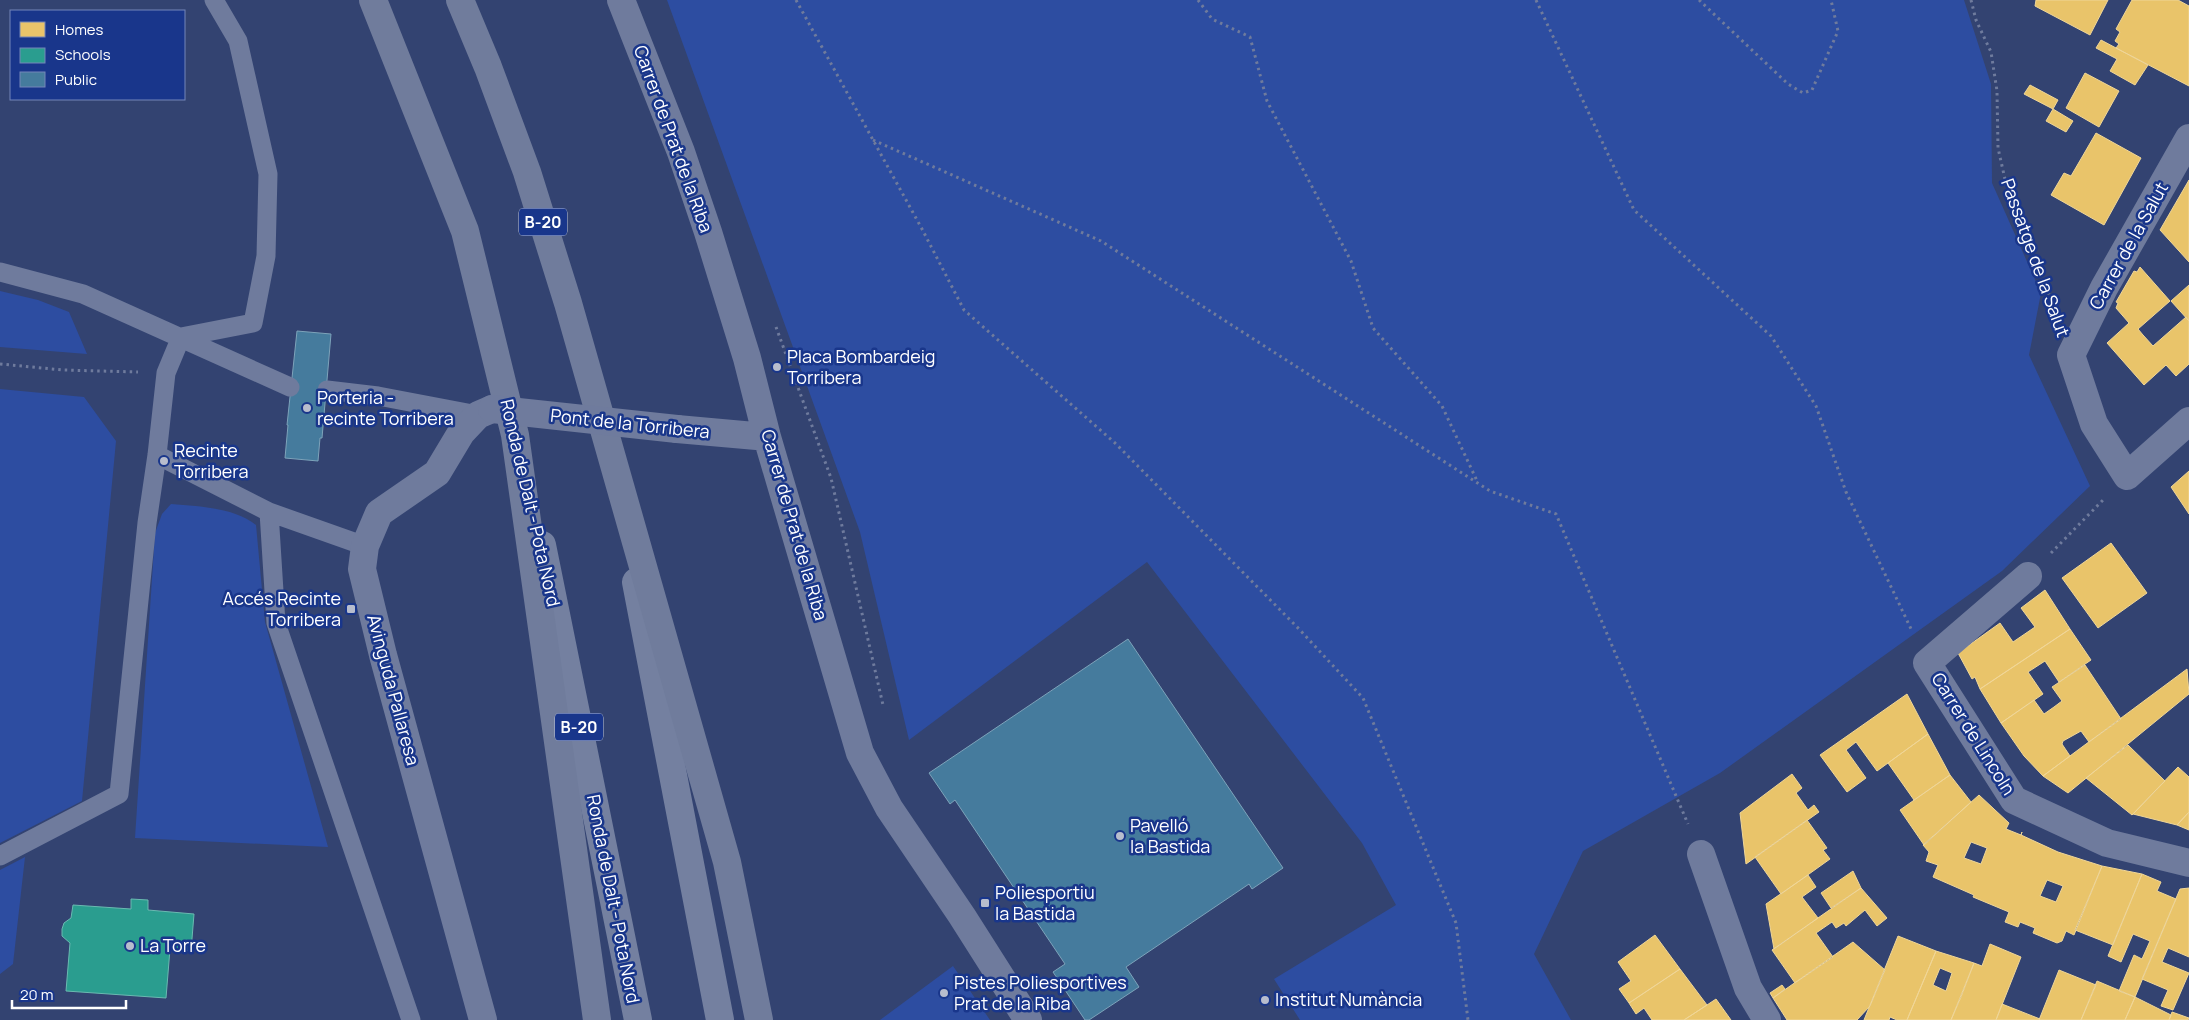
<svg xmlns="http://www.w3.org/2000/svg" width="2189" height="1020" font-family="Manrope,sans-serif">
  <style>
    .green { fill: #2d4da1 }
    .homes { fill: #e9c46a; stroke: #f0d697; fill-rule: evenodd }
    .schools { fill: #2a9d8f; stroke: #6abab1 }
    .public { fill: #457b9d; stroke: #7da3ba }
    .lines { fill: none; stroke-linecap: round; stroke-linejoin: round }
    .path { stroke: #6f7b9d; stroke-width: 3; stroke-dasharray: 2.5 4; stroke-linecap: butt }
    .service { stroke: #6f7b9d; stroke-width: 19 }
    .minor { stroke: #6f7b9d; stroke-width: 28 }
    .trunk { stroke: #7480a0; stroke-width: 28 }
    .motorway { stroke: #707c9c; stroke-width: 28 }
    .minor-bridge { stroke: #6f7b9d; stroke-width: 28 }
    .poi-dot { fill: #b8bdcd; stroke: #19368b; stroke-width: 2 }
    .labels { text-anchor: middle; stroke-width: 5; stroke-linejoin: round; paint-order: stroke }
    .shield { fill: #19368b; stroke: #bac3dc; stroke-width: 1 }
    .shield-label { font-size: 16px; font-weight: bold; fill: #fff }
    .street-label { font-size: 18px; fill: #fff; stroke: #19368b }
    .poi-label { font-size: 18px; fill: #fff; stroke: #19368b; text-anchor: start }
  </style>
  <rect width="100%" height="100%" fill="#334371"/>
  <path class="green" d="M 667,0 L 1964,0 L 1991,84 L 1992,183 L 2041,293 L 2029,355 L 2090,486 L 2002,571 L 1720,773 L 1583,851 L 1534,954 L 1571,1020 L 1300,1020 L 1274,979 L 1396,905 L 1362,843 L 1147,562 L 909,740 L 860,532 Z
    M 0,291 L 38,300 L 69,312 L 87,354 L 0,347 Z
    M 0,389 L 84,397 L 116,441 L 82,801 L 0,843 Z
    M 171,504 C 199,506 235,508 256,525 L 265,622 L 328,847 L 135,838 L 155,533 L 162,514 Z
    M 25,857 L 13,964 L 0,974 L 0,870 Z
    M 953,966 L 990,1020 L 880,1020 Z"/>
  <path class="homes" d="M 2036,0 L 2108,0 L 2090,35 L 2035,6 Z
    M 2132,0 L 2178,0 L 2189,6 L 2189,86 L 2116,48 L 2119,44 L 2115,41 L 2120,32 L 2116,29 Z
    M 2101,40 L 2148,65 L 2135,85 L 2110,71 L 2117,59 L 2096,48 Z
    M 2085,73 L 2119,91 L 2099,127 L 2066,108 Z
    M 2030,85 L 2058,100 L 2053,109 L 2024,94 Z
    M 2053,109 L 2073,121 L 2066,132 L 2046,121 Z
    M 2096,133 L 2141,158 L 2104,225 L 2051,195 L 2064,173 L 2071,176 Z
    M 2189,180 L 2189,262 L 2160,230 Z
    M 2140,267 L 2170,301 L 2138,329 L 2143,335 L 2153,346 L 2186,317 L 2189,321 L 2189,364 L 2176,376 L 2166,365 L 2144,385 L 2107,343 L 2129,323 L 2116,308 L 2118,303 L 2116,302 L 2134,271 L 2137,272 Z
    M 2189,285 L 2189,321 L 2171,301 Z
    M 2189,471 L 2189,514 L 2171,487 Z
    M 2111,543 L 2147,593 L 2098,628 L 2062,578 Z
    M 2045,590 L 2070,629 L 1980,689 L 1975,677 L 1972,679 L 1958,653 L 2000,623 L 2013,642 L 2035,627 L 2021,608 Z
    M 2070,629 L 2091,660 L 2059,682 L 2045,661 L 2028,672 L 2043,694 L 2001,723 L 1980,689 Z
    M 2085,665 L 2121,719 L 2089,742 L 2081,731 L 2063,741 L 2062,744 L 2070,756 L 2043,776 L 2024,756 L 2001,723 L 2034,700 L 2044,714 L 2054,707 L 2062,701 L 2052,687 Z
    M 2187,669 L 2189,694 L 2068,793 L 2043,776 Z
    M 1907,694 L 1928,734 L 1877,771 L 1856,742 L 1846,750 L 1866,778 L 1847,792 L 1820,755 Z
    M 1928,734 L 1950,775 L 1914,800 L 1888,763 Z
    M 2128,745 L 2165,781 L 2132,815 L 2086,778 Z
    M 2178,767 L 2189,777 L 2189,812 L 2177,825 L 2133,814 Z
    M 1792,774 L 1802,788 L 1796,793 L 1808,810 L 1814,805 L 1819,812 L 1746,864 L 1740,813 Z
    M 1950,775 L 1971,802 L 1924,845 L 1900,810 Z
    M 1979,795 L 2009,823 L 2006,829 L 2021,835 L 2022,832 L 2021,835 L 2058,852 L 2102,866 L 2074,935 L 2066,931 L 2062,941 L 2057,943 L 2033,933 L 2035,928 L 2020,922 L 2018,927 L 2005,922 L 2009,912 L 1973,897 L 1974,895 L 1933,877 L 1938,865 L 1926,861 L 1929,852 L 1923,845 ZM 1971,842 L 1987,848 L 1981,864 L 1964,858 ZM 2047,880 L 2063,886 L 2056,902 L 2040,896 Z
    M 2189,812 L 2189,830 L 2177,825 Z
    M 1807,820 L 1827,848 L 1823,850 L 1830,859 L 1781,894 L 1755,857 Z
    M 2102,866 L 2142,874 L 2113,945 L 2075,930 Z
    M 1853,871 L 1861,888 L 1831,908 L 1821,893 Z
    M 2142,874 L 2161,882 L 2157,891 L 2176,899 L 2135,997 L 2119,991 L 2134,955 L 2142,959 L 2150,941 L 2133,934 L 2121,962 L 2108,956 Z
    M 1808,875 L 1816,887 L 1802,897 L 1818,918 L 1774,949 L 1766,904 Z
    M 1861,888 L 1887,918 L 1877,926 L 1865,910 L 1846,926 L 1844,923 L 1836,928 L 1832,922 L 1816,933 L 1833,957 L 1795,983 L 1772,950 Z
    M 2189,888 L 2189,957 L 2168,948 L 2162,962 L 2189,973 L 2173,1010 L 2161,1006 L 2168,990 L 2142,979 L 2180,889 Z
    M 1655,935 L 1680,969 L 1629,1003 L 1619,989 L 1631,981 L 1618,962 Z
    M 1898,936 L 1936,951 L 1907,1020 L 1897,1020 L 1890,1017 L 1889,1020 L 1864,1020 Z
    M 1853,942 L 1885,970 L 1870,1006 L 1857,1020 L 1787,1020 L 1773,998 Z
    M 1990,944 L 2021,957 L 1996,1020 L 1951,1020 L 1974,963 L 1982,966 Z
    M 1936,951 L 1974,963 L 1961,997 L 1951,1020 L 1907,1020 ZM 1940,968 L 1952,973 L 1946,991 L 1933,985 Z
    M 1680,969 L 1707,1005 L 1684,1020 L 1652,1020 L 1644,1008 L 1636,1014 L 1629,1003 Z
    M 2059,970 L 2096,985 L 2081,1020 L 2039,1020 Z
    M 2097,981 L 2135,997 L 2125,1020 L 2081,1020 Z
    M 1782,985 L 1785,989 L 1773,998 L 1770,993 Z
    M 2135,997 L 2171,1015 L 2169,1020 L 2125,1020 Z
    M 1716,999 L 1731,1020 L 1684,1020 L 1707,1005 Z
    M 2002,1004 L 2040,1019 L 2039,1020 L 1996,1020 Z
    M 2172,1012 L 2189,1018 L 2188,1020 L 2169,1020 Z"/>
  <path class="schools" d="M 131,899 L 148,900 L 148,910 L 194,914 L 191,951 L 170,949 L 166,998 L 66,991 L 70,943 L 62,936 L 62,929 L 64,923 L 71,918 L 73,905 L 131,909 Z"/>
  <path class="public" d="M 297,331 L 331,334 L 322,438 L 320,438 L 318,461 L 285,458 L 288,425 L 287,425 Z
    M 1128,639 L 1283,868 L 1252,889 L 1249,884 L 1126,967 L 1139,987 L 1089,1020 L 1085,1020 L 1053,972 L 1065,964 L 955,800 L 950,804 L 929,773 Z"/>
  <g class="lines">
    <path class="path" d="M 796,0 L 922,229 L 964,310 L 1115,443 L 1299,629 L 1363,698 L 1456,923 L 1468,1020
      M 1198,0 L 1212,19 L 1250,37 L 1267,101 L 1351,261 L 1373,328 L 1442,406 L 1478,483
      M 1536,0 L 1634,210 L 1771,336 L 1816,406 L 1846,492 L 1912,631
      M 1699,0 L 1788,84 L 1803,93 L 1812,90 L 1838,31 L 1831,0
      M 1971,0 L 1976,20 L 1991,52 L 1997,91 L 1998,148 L 2009,197 L 2055,309
      M 873,140 L 1101,241 L 1490,491 L 1556,514 L 1688,824
      M 776,327 L 831,478 L 883,705
      M 0,364 L 63,370 L 138,372
      M 2051,553 L 2103,500"/>
    <path class="service" d="M 0,272 L 83,294 L 290,387
      M 181,337 L 253,323 L 266,256 L 268,174 L 238,41 L 214,0
      M 327,390 L 378,396 L 478,415
      M 157,455 L 269,512 L 365,546
      M 269,512 L 276,623 L 411,1020
      M 0,856 L 119,794 L 147,523 L 157,455 L 166,373 L 181,337"/>
    <path class="minor" d="M 621,0 L 681,152 L 708,232 L 747,358 L 767,437 L 860,753 L 889,808 L 962,916 L 1028,1020
      M 2189,138 L 2104,288 L 2071,355 L 2094,424 L 2127,476 L 2189,421
      M 677,429 L 767,437
      M 2028,576 L 1927,663 L 2014,800 L 2107,843 L 2189,863
      M 1701,854 L 1748,988 L 1767,1020
      M 483,1020 L 383,655 L 362,569 L 365,546 L 379,513 L 437,473 L 461,433 L 478,415 L 492,409"/>
    <path class="trunk" d="M 542,545 L 638,1020
      M 636,582 L 720,1020"/>
    <path class="motorway" d="M 373,0 L 465,231 L 515,435 L 597,1020
      M 460,0 L 488,67 L 527,172 L 568,303 L 727,862 L 759,1020"/>
    <path class="minor-bridge" d="M 492,409 L 677,429"/>
  </g>
  <g class="poi-dot">
    <circle cx="777" cy="367" r="5"/>
    <circle cx="307" cy="408" r="5"/>
    <circle cx="164" cy="461" r="5"/>
    <rect x="346" y="604" width="10" height="10" rx="2.5"/>
    <circle cx="1120" cy="836" r="5"/>
    <rect x="980" y="898" width="10" height="10" rx="2.5"/>
    <circle cx="130" cy="946" r="5"/>
    <circle cx="944" cy="993" r="5"/>
    <circle cx="1265" cy="1000" r="5"/>
  </g>
  <g class="labels">
    <g class="shield">
      <rect x="519" y="208.5" width="48" height="27" rx="4"/>
      <rect x="555" y="713.5" width="48" height="27" rx="4"/>
    </g>
    <g class="shield-label">
      <text x="543" y="228">B-20</text>
      <text x="579" y="733">B-20</text>
    </g>
    <g class="street-label">
      <text transform="translate(673 139) rotate(70)" y="6">Carrer de Prat de la Riba</text>
      <text transform="translate(2129 246) rotate(-61)" y="6">Carrer de la Salut</text>
      <text transform="translate(2035 258) rotate(70)" y="6">Passatge de la Salut</text>
      <text transform="translate(630 424) rotate(6)" y="6">Pont de la Torribera</text>
      <text transform="translate(530 503) rotate(77)" y="6">Ronda de Dalt - Pota Nord</text>
      <text transform="translate(794 525) rotate(74)" y="6">Carrer de Prat de la Riba</text>
      <text transform="translate(393 690) rotate(75)" y="6">Avinguda Pallaresa</text>
      <text transform="translate(1973 734) rotate(58)" y="6">Carrer de Lincoln</text>
      <text transform="translate(613 899) rotate(79)" y="6">Ronda de Dalt - Pota Nord</text>
    </g>
    <g class="poi-label">
      <text x="787" y="363">Placa Bombardeig<tspan x="787" dy="21">Torribera</tspan></text>
      <text x="317" y="404">Porteria -<tspan x="317" dy="21">recinte Torribera</tspan></text>
      <text x="174" y="457">Recinte<tspan x="174" dy="21">Torribera</tspan></text>
      <text x="341" y="605" text-anchor="end">Accés Recinte<tspan x="341" dy="21">Torribera</tspan></text>
      <text x="1130" y="832">Pavelló<tspan x="1130" dy="21">la Bastida</tspan></text>
      <text x="995" y="899">Poliesportiu<tspan x="995" dy="21">la Bastida</tspan></text>
      <text x="140" y="952">La Torre</text>
      <text x="954" y="989">Pistes Poliesportives<tspan x="954" dy="21">Prat de la Riba</tspan></text>
      <text x="1275" y="1006">Institut Numància</text>
    </g>
  </g>
  <rect x="10" y="10" width="175" height="90" fill="#19368b" stroke="#7586b9"/>
  <rect x="20" y="22" width="25" height="15" fill="#e9c46a" stroke="#7586b9"/>
  <text x="55" y="35" font-size="15" fill="#ffffff">Homes</text>
  <rect x="20" y="48" width="25" height="15" fill="#2a9d8f" stroke="#7586b9"/>
  <text x="55" y="60" font-size="15" fill="#ffffff">Schools</text>
  <rect x="20" y="72" width="25" height="15" fill="#457b9d" stroke="#7586b9"/>
  <text x="55" y="85" font-size="15" fill="#ffffff">Public</text>
  <path d="M12 1000v8h114v-8" fill="none" stroke="#ffffff" stroke-width="2.5"/>
  <text x="20" y="1000" font-size="15" fill="#ffffff" stroke="#19368b" stroke-width="4" paint-order="stroke">20 m</text>
</svg>
